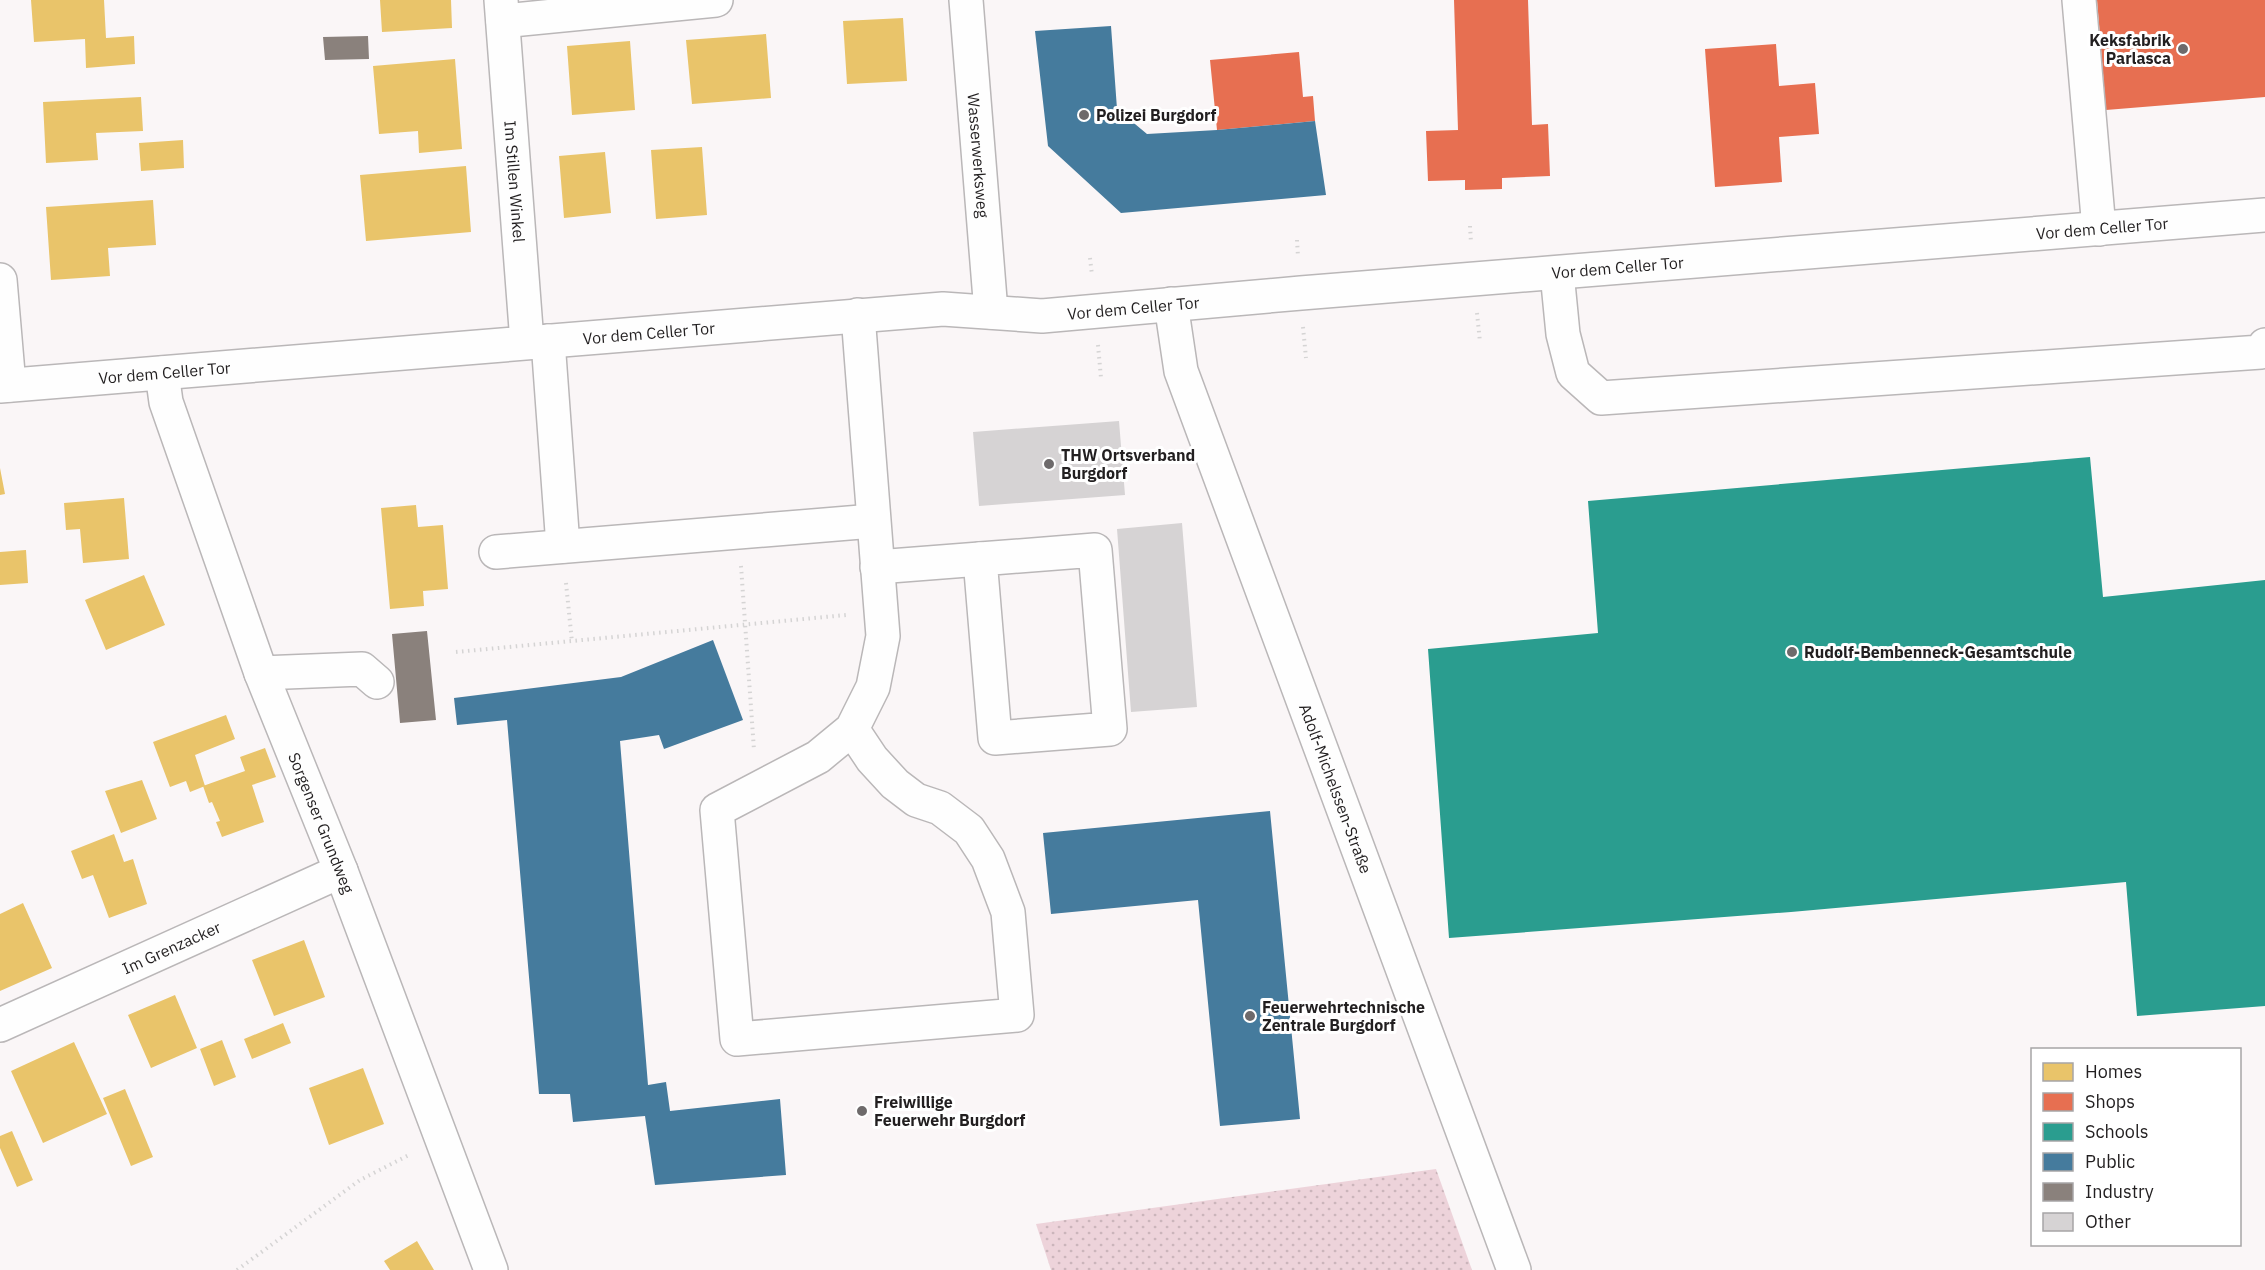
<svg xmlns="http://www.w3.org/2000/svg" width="2265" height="1270" font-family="'IBM Plex Sans',sans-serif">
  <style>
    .grass { fill: url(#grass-dots) }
    .homes { fill: #e9c46a }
    .shops { fill: #e76f51 }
    .schools { fill: #2a9d8f }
    .public { fill: #457b9d }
    .industry { fill: #8a817c }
    .building { fill: #d6d3d4 }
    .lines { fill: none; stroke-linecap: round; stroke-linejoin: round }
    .minor-casing { stroke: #bab7b8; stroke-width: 36 }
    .path { stroke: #d5d4d4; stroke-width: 4; stroke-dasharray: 1.5 4.5; stroke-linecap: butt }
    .minor { stroke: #fefefe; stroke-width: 33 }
    .poi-dot { fill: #6e6a6b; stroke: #fff; stroke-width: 2 }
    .labels { text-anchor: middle; stroke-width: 6; stroke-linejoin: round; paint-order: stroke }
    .poi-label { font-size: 16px; font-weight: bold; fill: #221f20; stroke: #fff; text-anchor: start }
    .street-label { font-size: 16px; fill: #221f20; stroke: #fff }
  </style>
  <defs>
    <pattern id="grass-dots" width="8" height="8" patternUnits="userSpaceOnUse" patternTransform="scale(1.5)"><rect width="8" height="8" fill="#edd3da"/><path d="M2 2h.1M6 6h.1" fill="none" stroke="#cbb5bb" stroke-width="1.8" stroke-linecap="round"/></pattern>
  </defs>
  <rect width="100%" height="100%" fill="#faf6f7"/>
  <path class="grass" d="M 1436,1169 L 1472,1270 L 1051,1270 L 1036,1224 Z"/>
  <path class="homes" d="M 31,0 L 104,0 L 106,38 L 134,36 L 135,64 L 86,68 L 85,39 L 34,42 Z
    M 380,0 L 451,0 L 452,28 L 382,32 Z
    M 903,18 L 907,81 L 847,84 L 843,21 Z
    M 766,34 L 771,98 L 692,104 L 686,40 Z
    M 630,41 L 635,110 L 572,115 L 567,46 Z
    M 455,59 L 462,149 L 419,153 L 418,131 L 379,134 L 373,66 Z
    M 141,97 L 143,131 L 96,133 L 98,160 L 46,163 L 43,102 Z
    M 183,140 L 184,168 L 141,171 L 139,143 Z
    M 702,147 L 707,215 L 656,219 L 651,150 Z
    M 605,152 L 611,213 L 564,218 L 559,156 Z
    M 466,166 L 471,232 L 366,241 L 360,175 Z
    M 153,200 L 156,245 L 108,248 L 110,276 L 51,280 L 46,207 Z
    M 0,468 L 5,494 L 0,495 Z
    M 124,498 L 129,559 L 83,563 L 80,529 L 66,530 L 64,503 Z
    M 416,505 L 418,527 L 443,525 L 448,589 L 423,591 L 424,606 L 390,609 L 381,508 Z
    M 26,550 L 28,583 L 0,585 L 0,552 Z
    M 144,575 L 165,625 L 106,650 L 85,600 Z
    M 226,715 L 235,739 L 195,755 L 205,786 L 190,792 L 186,781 L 170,787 L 153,742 Z
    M 265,748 L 276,777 L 252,785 L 264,822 L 222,837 L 216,822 L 220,821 L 212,802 L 209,803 L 203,786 L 245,771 L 240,757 Z
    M 142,780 L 157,819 L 121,833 L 105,791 Z
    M 114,834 L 124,862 L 133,859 L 147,904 L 109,918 L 93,875 L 82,879 L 71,851 Z
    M 23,903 L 52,968 L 0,991 L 0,914 Z
    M 304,940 L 325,997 L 274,1016 L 252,960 Z
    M 175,995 L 197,1048 L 151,1068 L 128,1015 Z
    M 283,1023 L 291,1043 L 252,1059 L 244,1039 Z
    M 222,1040 L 236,1077 L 214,1086 L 200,1049 Z
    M 74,1042 L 107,1114 L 43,1143 L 11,1071 Z
    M 363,1068 L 384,1124 L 329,1145 L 309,1088 Z
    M 125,1089 L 153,1157 L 131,1166 L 103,1098 Z
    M 12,1131 L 33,1180 L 17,1187 L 0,1148 L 0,1136 Z
    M 417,1241 L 434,1270 L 390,1270 L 384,1261 Z"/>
  <path class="shops" d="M 1454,0 L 1528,0 L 1532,125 L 1548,124 L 1550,176 L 1502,178 L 1502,189 L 1465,190 L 1465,180 L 1428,181 L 1426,131 L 1458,130 Z
    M 2097,0 L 2265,0 L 2265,97 L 2106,110 Z
    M 1776,44 L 1779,86 L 1815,83 L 1819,134 L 1779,137 L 1782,182 L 1715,187 L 1705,49 Z
    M 1299,52 L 1303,97 L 1313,96 L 1315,121 L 1217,130 L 1210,60 Z"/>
  <path class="schools" d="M 2090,457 L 2103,597 L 2265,580 L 2265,1006 L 2137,1016 L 2126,882 L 1791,912 L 1449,938 L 1428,649 L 1598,633 L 1588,501 Z"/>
  <path class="public" d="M 1111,26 L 1117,109 L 1147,134 L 1217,130 L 1315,121 L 1326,195 L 1121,213 L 1048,146 L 1035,31 Z
    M 713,640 L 743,720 L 664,749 L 659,735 L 620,741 L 648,1085 L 666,1082 L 670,1111 L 780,1099 L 786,1175 L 655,1185 L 645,1116 L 573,1122 L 570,1094 L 539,1094 L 507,720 L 457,725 L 454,698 L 621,677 Z
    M 1270,811 L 1300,1119 L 1220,1126 L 1198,900 L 1051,914 L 1043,833 Z"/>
  <path class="industry" d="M 368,36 L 369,59 L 325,60 L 323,37 Z
    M 427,631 L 436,720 L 400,723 L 392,634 Z"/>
  <path class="building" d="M 1119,421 L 1125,495 L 979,506 L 973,432 Z
    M 1182,523 L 1197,707 L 1131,712 L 1117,529 Z"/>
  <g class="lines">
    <defs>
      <g id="minor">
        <path id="s1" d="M 501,0 L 527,342"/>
        <path id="s2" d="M 966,0 L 991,312"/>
        <path d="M 2079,0 L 2099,229"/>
        <path d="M 503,21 L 716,0"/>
        <path d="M 1557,273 L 1563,334 L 1573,373 L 1601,398 L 2261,352 L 2265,345"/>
        <path d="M 0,280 L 9,385"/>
        <path id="s3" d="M 1171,304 L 1181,371 L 1514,1270"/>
        <path d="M 548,341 L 563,546"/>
        <path id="s4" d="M 162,373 L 166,402 L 261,673 L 341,871 L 491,1270"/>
        <path id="s5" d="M 0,386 L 943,309 L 1042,316 L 1301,293 L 2265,215"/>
        <path d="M 1095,550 L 1110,729 L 995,738 L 980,559 Z"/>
        <path d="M 496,552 L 873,521"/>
        <path d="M 877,567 L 980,559"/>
        <path d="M 261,673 L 362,669 L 377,682"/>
        <path d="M 852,729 L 872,759 L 895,784 L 916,800 L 940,808 L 969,830 L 988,859 L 1008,912 L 1017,1015 L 737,1039 L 717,810 L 818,757 L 852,729 L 873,687 L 883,636 L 858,315"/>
        <path id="s6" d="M 0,1025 L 341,871"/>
      </g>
    </defs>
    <use href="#minor" class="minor-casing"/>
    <path class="path" d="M 1470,226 L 1471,243
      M 1297,240 L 1298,257
      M 1090,258 L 1092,275
      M 1477,313 L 1480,342
      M 1303,327 L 1306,358
      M 1098,345 L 1101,378
      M 741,566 L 754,750
      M 566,583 L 572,642
      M 456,652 L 846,615
      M 237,1270 L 360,1180 L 409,1155"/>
    <use href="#minor" class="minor"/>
  </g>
  <g class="poi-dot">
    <circle cx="2183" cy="49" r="6"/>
    <circle cx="1084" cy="115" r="6"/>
    <circle cx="1049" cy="464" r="6"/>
    <circle cx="1792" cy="652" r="6"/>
    <circle cx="1250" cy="1016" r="6"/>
    <circle cx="862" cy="1111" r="6"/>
  </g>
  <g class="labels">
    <g class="poi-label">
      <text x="2171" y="46" text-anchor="end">Keksfabrik<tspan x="2171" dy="18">Parlasca</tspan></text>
      <text x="1096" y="121">Polizei Burgdorf</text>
      <text x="1061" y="461">THW Ortsverband<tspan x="1061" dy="18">Burgdorf</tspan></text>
      <text x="1804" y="658">Rudolf-Bembenneck-Gesamtschule</text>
      <text x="1262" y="1013">Feuerwehrtechnische<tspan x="1262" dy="18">Zentrale Burgdorf</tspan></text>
      <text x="874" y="1108">Freiwillige<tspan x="874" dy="18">Feuerwehr Burgdorf</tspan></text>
    </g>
    <g class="street-label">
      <text dy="6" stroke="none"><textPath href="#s2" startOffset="156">Wasserwerksweg</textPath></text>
      <text dy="6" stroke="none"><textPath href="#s1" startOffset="182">Im Stillen Winkel</textPath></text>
      <text dy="6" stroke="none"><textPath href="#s5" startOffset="2109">Vor dem Celler Tor</textPath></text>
      <text dy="6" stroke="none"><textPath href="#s5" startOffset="1623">Vor dem Celler Tor</textPath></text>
      <text dy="6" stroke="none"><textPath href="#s5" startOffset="1137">Vor dem Celler Tor</textPath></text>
      <text dy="6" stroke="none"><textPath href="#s5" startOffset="651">Vor dem Celler Tor</textPath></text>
      <text dy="6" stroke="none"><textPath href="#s5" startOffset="165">Vor dem Celler Tor</textPath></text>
      <text dy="6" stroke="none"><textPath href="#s3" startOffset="513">Adolf-Michelssen-Straße</textPath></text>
      <text dy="6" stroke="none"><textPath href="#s4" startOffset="478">Sorgenser Grundweg</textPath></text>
      <text dy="6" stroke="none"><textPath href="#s6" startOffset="188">Im Grenzacker</textPath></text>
    </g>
  </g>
  <rect x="2031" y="1048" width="210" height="198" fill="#ffffff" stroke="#a7a5a6" stroke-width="1.5"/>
  <rect x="2043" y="1063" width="30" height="18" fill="#e9c46a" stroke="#a7a5a6" stroke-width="1.5"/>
  <text x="2085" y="1078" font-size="18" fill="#221f20">Homes</text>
  <rect x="2043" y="1093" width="30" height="18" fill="#e76f51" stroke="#a7a5a6" stroke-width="1.5"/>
  <text x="2085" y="1108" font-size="18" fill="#221f20">Shops</text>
  <rect x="2043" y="1123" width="30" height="18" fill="#2a9d8f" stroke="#a7a5a6" stroke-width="1.5"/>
  <text x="2085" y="1138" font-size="18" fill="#221f20">Schools</text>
  <rect x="2043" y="1153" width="30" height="18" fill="#457b9d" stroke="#a7a5a6" stroke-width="1.5"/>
  <text x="2085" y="1168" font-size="18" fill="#221f20">Public</text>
  <rect x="2043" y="1183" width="30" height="18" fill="#8a817c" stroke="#a7a5a6" stroke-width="1.5"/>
  <text x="2085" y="1198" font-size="18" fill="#221f20">Industry</text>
  <rect x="2043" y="1213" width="30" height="18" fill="#d6d3d4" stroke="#a7a5a6" stroke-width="1.5"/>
  <text x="2085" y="1228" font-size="18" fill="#221f20">Other</text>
</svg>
